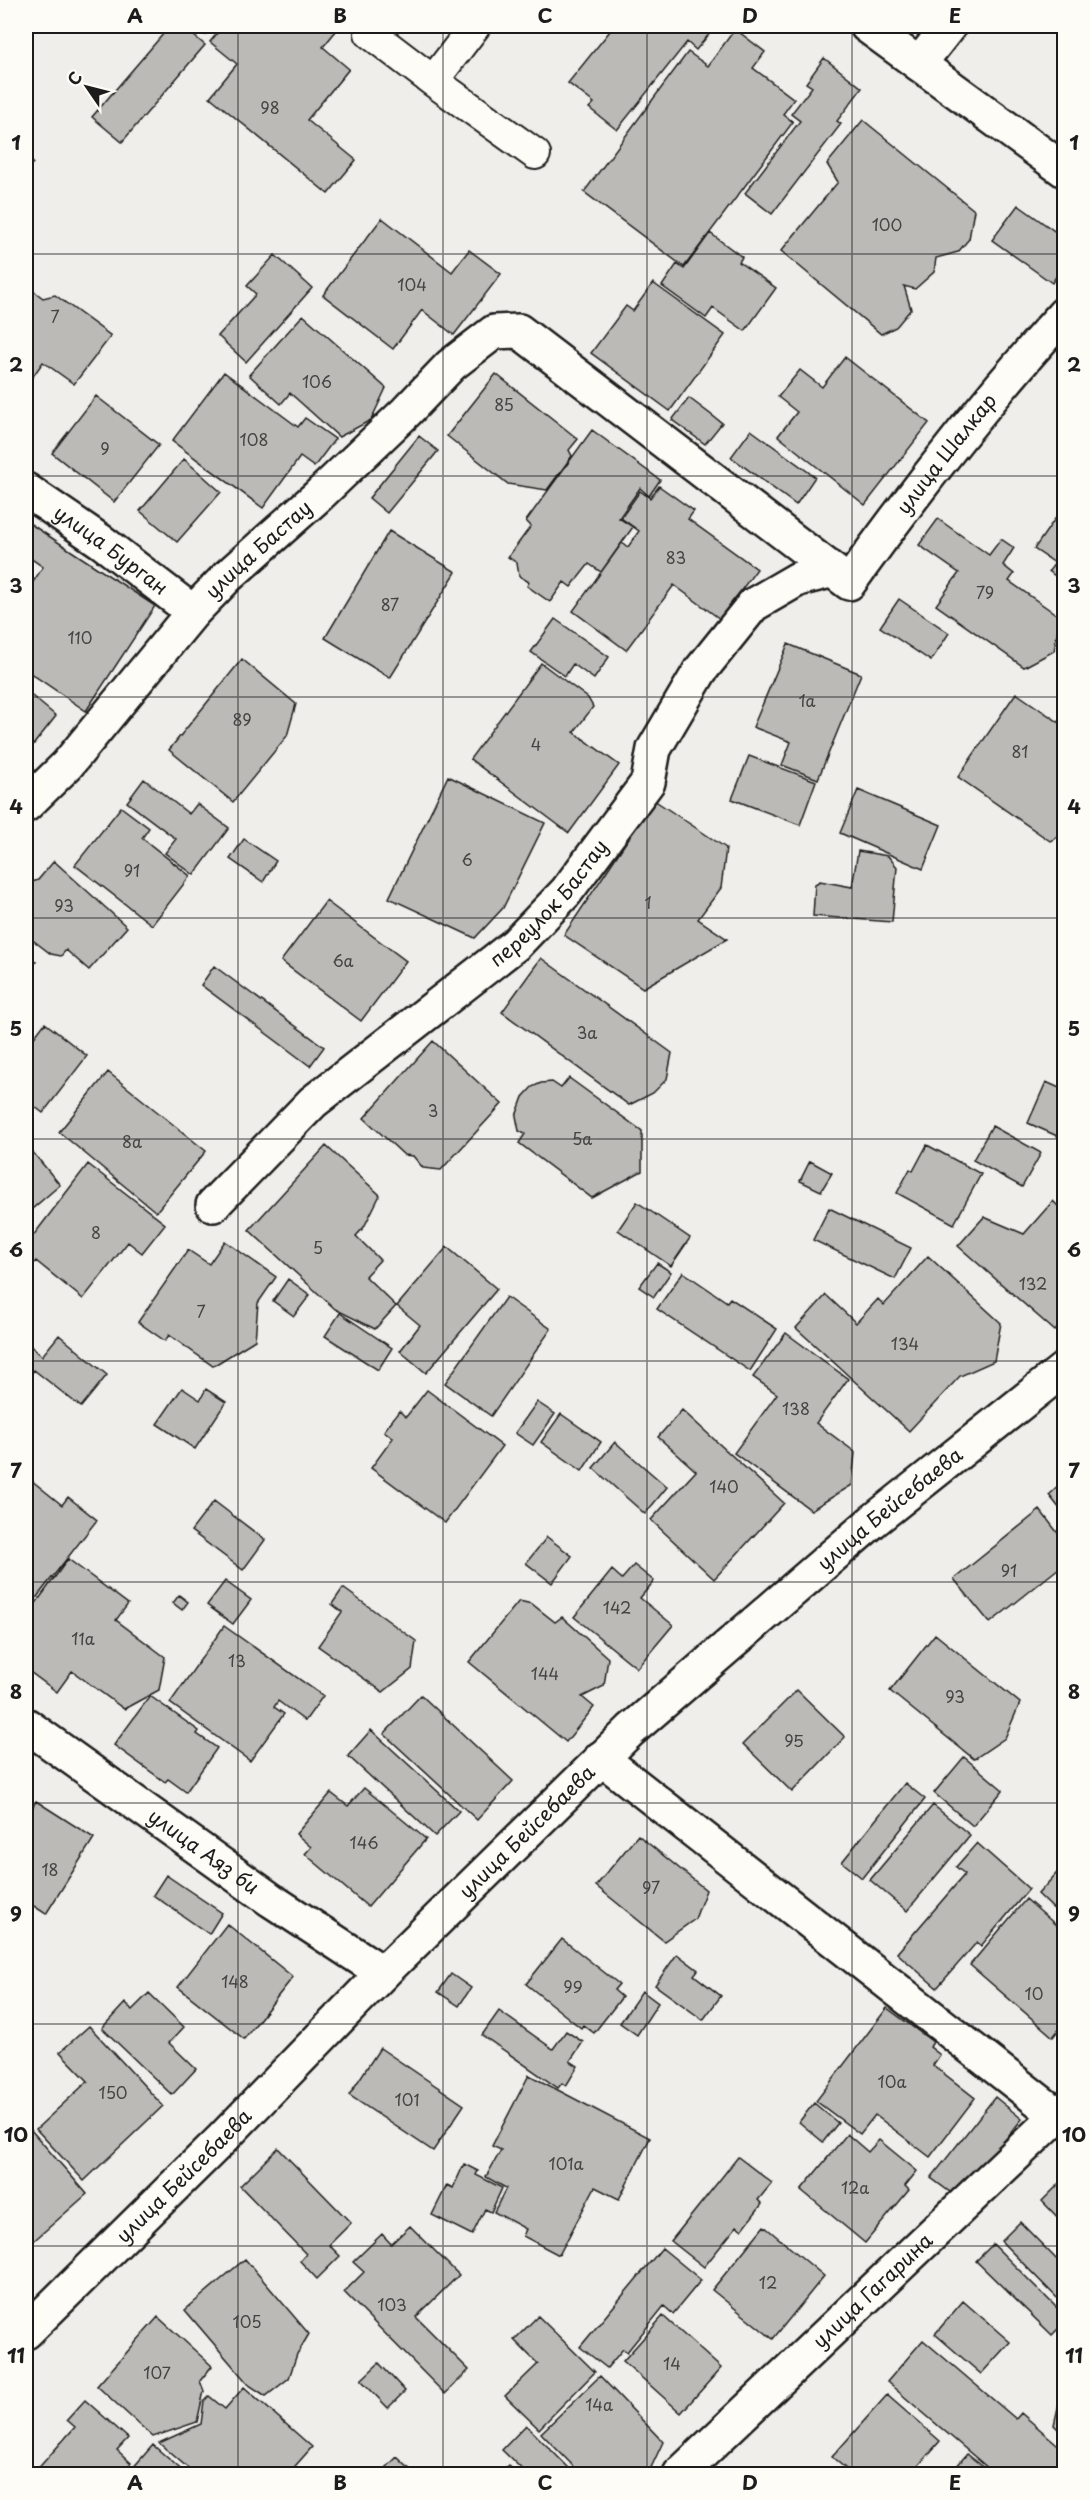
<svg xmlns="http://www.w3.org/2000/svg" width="1090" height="2500" font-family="'Playpen Sans',sans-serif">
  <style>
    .building { fill: #bbbab6; stroke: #1c1c1c; stroke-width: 1.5 }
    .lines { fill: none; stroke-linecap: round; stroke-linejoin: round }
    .lane-casing { stroke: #1c1c1c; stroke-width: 34 }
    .street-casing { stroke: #1c1c1c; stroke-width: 38 }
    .lane { stroke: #fdfcf7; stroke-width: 30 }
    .street { stroke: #fdfcf7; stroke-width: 33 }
    .grid { fill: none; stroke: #1c1c1c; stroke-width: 1.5; stroke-opacity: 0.55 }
    .labels { text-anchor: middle; stroke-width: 6; stroke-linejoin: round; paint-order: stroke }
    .number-label { font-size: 16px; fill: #444442 }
    .street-label { font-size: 20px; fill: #1c1c1c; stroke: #fdfcf7 }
    .neatline { fill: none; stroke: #1c1c1c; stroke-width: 2 }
    .grid-label { font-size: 20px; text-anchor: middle; font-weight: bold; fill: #1c1c1c }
  </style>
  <rect width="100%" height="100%" fill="#f0eeea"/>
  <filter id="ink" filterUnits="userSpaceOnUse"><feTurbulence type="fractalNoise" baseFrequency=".0167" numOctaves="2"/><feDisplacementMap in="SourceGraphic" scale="12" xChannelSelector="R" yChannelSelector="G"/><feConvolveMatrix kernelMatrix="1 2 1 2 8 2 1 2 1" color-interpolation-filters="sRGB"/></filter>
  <g filter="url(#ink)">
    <path class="building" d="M 170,26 L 182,26 L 205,45 L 122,142 L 92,117 Z
      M 193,26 L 213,26 L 205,35 Z
      M 223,26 L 340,26 L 323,47 L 349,69 L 307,120 L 356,160 L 328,194 L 210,97 L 237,64 L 210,42 Z
      M 614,26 L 716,26 L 696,50 L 687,42 L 617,130 L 589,108 L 594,103 L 568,83 Z
      M 1047,26 L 1064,26 L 1064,39 Z
      M 735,29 L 765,52 L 753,68 L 794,99 L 783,114 L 793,122 L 684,267 L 584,192 L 688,52 L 708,66 Z
      M 824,58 L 862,88 L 837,121 L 841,124 L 772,214 L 745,193 L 800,121 L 791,114 L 812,87 L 806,83 Z
      M 863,120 L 974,210 L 969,239 L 958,252 L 936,258 L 934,272 L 915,289 L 904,286 L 911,309 L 896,327 L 881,334 L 781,251 L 838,182 L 827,164 Z
      M 26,155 L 33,163 L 26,170 Z
      M 1018,205 L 1064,238 L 1064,264 L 1052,283 L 992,240 Z
      M 382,218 L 452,272 L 469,250 L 501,274 L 454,335 L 422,310 L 393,349 L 323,295 Z
      M 710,233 L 742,257 L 739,262 L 776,288 L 745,331 L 713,308 L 706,318 L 662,286 L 677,264 L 684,269 Z
      M 275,255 L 312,288 L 246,362 L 218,336 L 256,294 L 247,286 Z
      M 653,283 L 725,335 L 670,411 L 591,353 L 626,306 L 633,311 Z
      M 27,286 L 43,298 L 55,295 L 111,336 L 74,384 L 43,362 L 26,386 Z
      M 303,315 L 386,388 L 371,420 L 339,437 L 290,393 L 281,404 L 249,375 Z
      M 845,357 L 929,423 L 865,505 L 778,436 L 797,412 L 778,397 L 800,370 L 822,387 Z
      M 224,372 L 298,427 L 305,418 L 335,439 L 314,467 L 300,457 L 263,508 L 172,441 Z
      M 496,374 L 578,439 L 569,450 L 572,456 L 547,490 L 508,484 L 447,436 Z
      M 96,396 L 159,445 L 114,502 L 52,453 Z
      M 689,398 L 722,423 L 705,444 L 672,420 Z
      M 592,430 L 660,480 L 649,496 L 640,488 L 619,518 L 633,527 L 601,572 L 589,564 L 571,587 L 564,582 L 550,602 L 527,586 L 529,582 L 519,576 L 517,563 L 508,557 L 531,526 L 526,521 Z
      M 751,430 L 815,477 L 796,505 L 731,457 Z
      M 419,436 L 438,451 L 387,513 L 369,498 Z
      M 184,459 L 221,492 L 177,542 L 140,511 Z
      M 659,486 L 694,511 L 688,519 L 757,569 L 720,619 L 674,585 L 626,650 L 573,611 L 622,543 L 628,547 L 639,531 L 621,518 L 640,491 L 650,498 Z
      M 1064,506 L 1064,583 L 1049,571 L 1055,563 L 1034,549 Z
      M 938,519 L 989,555 L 1001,539 L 1014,548 L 1003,565 L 1014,574 L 1009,581 L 1060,617 L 1054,651 L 1024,667 L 936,605 L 959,573 L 919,545 Z
      M 29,523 L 155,606 L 86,711 L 26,670 L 26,586 L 29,588 L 43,567 L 26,555 L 26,528 Z
      M 389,531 L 456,572 L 390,678 L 325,638 Z
      M 899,599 L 949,633 L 931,661 L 880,627 Z
      M 555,619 L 609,657 L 594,679 L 573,664 L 565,676 L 531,652 Z
      M 788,644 L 861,674 L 818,779 L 782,765 L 791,742 L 753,727 Z
      M 242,659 L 296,704 L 287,736 L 233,802 L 169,750 Z
      M 541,663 L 588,698 L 593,707 L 574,732 L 619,765 L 569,833 L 470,759 Z
      M 26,691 L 56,716 L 26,754 Z
      M 1016,693 L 1064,726 L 1064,834 L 1050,841 L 958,777 Z
      M 749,756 L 816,781 L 800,825 L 732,799 Z
      M 448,776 L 545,823 L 503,908 L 475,938 L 389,898 Z
      M 144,779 L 189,814 L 197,804 L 229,828 L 194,875 L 165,853 L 176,839 L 127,802 Z
      M 858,790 L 941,825 L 923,869 L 840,833 Z
      M 654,800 L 726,848 L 721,888 L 698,919 L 727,939 L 643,988 L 564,935 Z
      M 121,807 L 149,828 L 142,838 L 190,876 L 152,925 L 75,865 Z
      M 244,839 L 276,861 L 263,882 L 230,859 Z
      M 858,851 L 888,856 L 897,867 L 892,922 L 813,916 L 815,884 L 820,881 L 852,887 Z
      M 54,861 L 127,927 L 89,970 L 66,950 L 61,956 L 51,954 L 26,935 L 26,884 L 38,880 Z
      M 326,901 L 406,961 L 361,1021 L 281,961 Z
      M 26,954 L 36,962 L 26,975 Z
      M 541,958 L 672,1053 L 667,1079 L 653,1093 L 629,1105 L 502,1012 Z
      M 214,966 L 324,1047 L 310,1066 L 201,985 Z
      M 45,1023 L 87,1056 L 43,1113 L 26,1100 L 26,1048 Z
      M 433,1041 L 502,1104 L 441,1170 L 423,1168 L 413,1156 L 404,1155 L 364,1118 Z
      M 108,1072 L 206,1151 L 156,1212 L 59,1132 Z
      M 569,1078 L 642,1131 L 642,1171 L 592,1198 L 519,1143 L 525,1134 L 519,1131 L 516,1116 L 523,1097 L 532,1087 L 541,1083 L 552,1082 L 561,1088 Z
      M 1046,1082 L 1064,1090 L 1064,1139 L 1028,1123 Z
      M 992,1126 L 1041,1153 L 1022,1187 L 973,1160 Z
      M 26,1144 L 60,1185 L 26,1214 Z
      M 927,1145 L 981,1174 L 954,1224 L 897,1193 L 910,1169 L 913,1171 Z
      M 326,1146 L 380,1195 L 364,1227 L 356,1236 L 380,1260 L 365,1276 L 396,1306 L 375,1329 L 335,1309 L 249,1230 Z
      M 810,1161 L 832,1173 L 821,1191 L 800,1181 Z
      M 88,1164 L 165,1224 L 142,1253 L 128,1242 L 83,1299 L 36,1261 L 26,1273 L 26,1245 Z
      M 1053,1201 L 1064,1212 L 1064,1321 L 1055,1331 L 958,1246 L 984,1217 L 1024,1234 Z
      M 637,1202 L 690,1238 L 671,1266 L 618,1230 Z
      M 829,1208 L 911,1248 L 895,1279 L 813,1240 Z
      M 225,1241 L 276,1277 L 258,1303 L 255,1340 L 213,1366 L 169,1335 L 165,1341 L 138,1322 L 188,1250 L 209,1264 Z
      M 447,1247 L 497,1289 L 426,1373 L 400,1351 L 420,1325 L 397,1306 Z
      M 928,1256 L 1001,1323 L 994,1361 L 960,1376 L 909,1431 L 796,1328 L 826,1295 L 856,1323 L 878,1299 L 884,1305 Z
      M 657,1263 L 671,1272 L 654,1297 L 639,1287 Z
      M 683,1272 L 727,1302 L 730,1298 L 777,1329 L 750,1371 L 657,1309 Z
      M 288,1279 L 310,1295 L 294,1316 L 273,1301 Z
      M 506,1297 L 551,1329 L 491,1416 L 445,1383 Z
      M 340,1313 L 392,1348 L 378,1370 L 325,1336 Z
      M 786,1333 L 848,1379 L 816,1423 L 855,1452 L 852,1485 L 811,1510 L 734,1453 L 777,1394 L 753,1377 Z
      M 59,1335 L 107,1375 L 81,1407 L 34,1370 L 26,1380 L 26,1342 L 42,1356 Z
      M 182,1388 L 200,1400 L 206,1389 L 226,1402 L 195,1449 L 157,1424 Z
      M 427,1390 L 502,1446 L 445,1523 L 371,1468 L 393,1438 L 384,1431 L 399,1411 L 406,1417 Z
      M 537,1402 L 555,1414 L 533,1445 L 515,1433 Z
      M 682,1410 L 784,1503 L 714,1579 L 651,1520 L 696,1471 L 658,1437 Z
      M 561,1414 L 601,1442 L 582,1471 L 541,1442 Z
      M 615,1442 L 667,1487 L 645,1514 L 593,1468 Z
      M 26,1476 L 62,1505 L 68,1497 L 97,1520 L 26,1611 Z
      M 1064,1481 L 1064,1514 L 1049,1495 Z
      M 214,1501 L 265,1540 L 243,1570 L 191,1531 Z
      M 1040,1510 L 1064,1541 L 1064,1564 L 990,1623 L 954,1579 Z
      M 547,1537 L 572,1556 L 552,1583 L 526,1563 Z
      M 68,1559 L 128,1604 L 116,1620 L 165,1657 L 159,1690 L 124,1709 L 72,1671 L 57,1692 L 26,1669 L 26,1617 Z
      M 634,1565 L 654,1581 L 640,1598 L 673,1625 L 637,1668 L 574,1617 L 612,1570 L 622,1579 Z
      M 225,1581 L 251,1600 L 233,1624 L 207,1605 Z
      M 343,1588 L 416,1641 L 412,1669 L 383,1692 L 318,1646 L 342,1612 L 332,1604 Z
      M 179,1595 L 188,1602 L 182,1610 L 173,1603 Z
      M 519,1601 L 532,1604 L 555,1622 L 562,1617 L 608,1658 L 604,1686 L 582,1697 L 594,1707 L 566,1742 L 469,1662 Z
      M 224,1626 L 323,1696 L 305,1721 L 278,1701 L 274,1707 L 284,1714 L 250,1761 L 170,1703 Z
      M 935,1634 L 1020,1703 L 1005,1738 L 974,1759 L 890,1691 Z
      M 797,1690 L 845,1737 L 792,1792 L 743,1744 Z
      M 421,1695 L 513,1781 L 477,1820 L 384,1734 Z
      M 150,1696 L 199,1731 L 197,1734 L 217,1748 L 186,1792 L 168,1779 L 165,1782 L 114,1745 Z
      M 371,1730 L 459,1811 L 435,1836 L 348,1756 Z
      M 964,1757 L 1003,1790 L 973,1826 L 934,1793 Z
      M 905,1783 L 925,1799 L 862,1878 L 842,1862 Z
      M 364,1788 L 426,1839 L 368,1907 L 305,1854 L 311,1847 L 296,1834 L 331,1793 L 348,1806 Z
      M 36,1801 L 94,1838 L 46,1914 L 26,1901 L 26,1818 Z
      M 933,1805 L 970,1835 L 907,1911 L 870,1880 Z
      M 638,1835 L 706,1890 L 695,1919 L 664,1941 L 596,1886 Z
      M 977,1843 L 1029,1889 L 981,1946 L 977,1942 L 937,1988 L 897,1953 L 965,1874 L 956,1867 Z
      M 1064,1865 L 1064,1919 L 1038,1894 Z
      M 166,1875 L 222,1913 L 209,1934 L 153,1895 Z
      M 1026,1899 L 1064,1932 L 1064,2023 L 1053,2037 L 970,1965 Z
      M 227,1924 L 293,1977 L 244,2039 L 178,1987 Z
      M 562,1939 L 619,1984 L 614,1990 L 622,1997 L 594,2033 L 583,2025 L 581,2028 L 526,1984 Z
      M 677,1954 L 698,1970 L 694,1975 L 721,1996 L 703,2020 L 655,1985 Z
      M 451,1974 L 471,1988 L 459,2006 L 438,1992 Z
      M 642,1991 L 658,2003 L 637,2035 L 620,2023 Z
      M 149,1993 L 184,2027 L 169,2043 L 196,2069 L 172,2095 L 102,2028 L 125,2003 L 132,2010 Z
      M 887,2008 L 933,2042 L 930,2047 L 940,2055 L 933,2065 L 975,2098 L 930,2157 L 875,2115 L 860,2134 L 816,2101 Z
      M 499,2011 L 553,2049 L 566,2031 L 583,2042 L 570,2061 L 578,2066 L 566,2086 L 562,2083 L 558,2088 L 482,2035 Z
      M 89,2026 L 163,2106 L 84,2181 L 36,2129 L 88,2081 L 60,2052 Z
      M 380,2048 L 464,2105 L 433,2151 L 349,2095 Z
      M 529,2075 L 650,2138 L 619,2199 L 595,2187 L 559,2255 L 523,2236 L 526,2229 L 494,2212 L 506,2188 L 486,2177 L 501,2150 L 492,2146 Z
      M 995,2097 L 1022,2119 L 958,2198 L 931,2178 Z
      M 814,2103 L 838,2123 L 823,2142 L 799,2122 Z
      M 30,2129 L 87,2194 L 29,2245 L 26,2241 L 26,2133 Z
      M 847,2134 L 868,2152 L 879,2140 L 917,2171 L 905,2186 L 909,2190 L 865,2243 L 801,2190 Z
      M 278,2148 L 351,2223 L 329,2245 L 340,2256 L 317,2279 L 300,2261 L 306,2254 L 240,2186 Z
      M 738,2157 L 772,2183 L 758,2200 L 762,2204 L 742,2230 L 737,2226 L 704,2267 L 671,2241 Z
      M 464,2164 L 478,2171 L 476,2175 L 502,2188 L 491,2212 L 485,2209 L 472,2235 L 432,2215 L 447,2185 L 453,2188 Z
      M 1064,2179 L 1064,2224 L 1042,2201 Z
      M 1020,2222 L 1064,2267 L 1064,2305 L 1001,2241 Z
      M 410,2226 L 459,2275 L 416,2317 L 469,2370 L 445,2394 L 344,2292 L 364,2272 L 353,2262 L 382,2234 L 391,2244 Z
      M 764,2226 L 824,2276 L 773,2339 L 712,2290 Z
      M 993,2244 L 1064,2315 L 1064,2323 L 1052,2335 L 976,2261 Z
      M 662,2248 L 701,2280 L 673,2314 L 664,2306 L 627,2352 L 623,2349 L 607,2368 L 580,2347 Z
      M 245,2259 L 309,2334 L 297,2354 L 289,2378 L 266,2396 L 249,2385 L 185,2310 Z
      M 963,2301 L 1010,2342 L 981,2374 L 935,2334 Z
      M 538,2316 L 595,2372 L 539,2429 L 505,2396 L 538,2364 L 514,2340 Z
      M 663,2316 L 721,2368 L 681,2413 L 623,2361 Z
      M 158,2317 L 212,2366 L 200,2381 L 204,2391 L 197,2422 L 153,2437 L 97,2386 Z
      M 923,2340 L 1016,2419 L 1021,2413 L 1064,2450 L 1064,2474 L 995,2474 L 887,2382 Z
      M 379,2363 L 405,2391 L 388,2408 L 361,2380 Z
      M 600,2376 L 663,2442 L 648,2474 L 601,2474 L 595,2470 L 581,2474 L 541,2433 Z
      M 244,2387 L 312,2447 L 288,2474 L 195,2474 L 159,2443 L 201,2424 L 204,2401 L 209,2396 L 225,2409 Z
      M 887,2395 L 940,2441 L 911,2474 L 852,2474 L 832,2457 Z
      M 1064,2397 L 1064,2435 L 1054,2425 L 1059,2403 Z
      M 85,2400 L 128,2438 L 117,2450 L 131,2463 L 120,2474 L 36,2474 L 34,2473 L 75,2427 L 67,2420 Z
      M 526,2425 L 574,2473 L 572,2474 L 527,2474 L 502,2450 Z
      M 153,2445 L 186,2474 L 136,2474 L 131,2470 Z
      M 967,2454 L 992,2474 L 950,2474 Z
      M 397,2457 L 415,2474 L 380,2474 Z
      M 508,2466 L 518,2474 L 500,2474 Z"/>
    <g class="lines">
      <defs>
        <path id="lane" d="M 370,33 L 433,81 L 475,26
          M 433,81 L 535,154"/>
        <g id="street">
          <path d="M 867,26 L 1064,170"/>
          <path d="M 919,64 L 949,26"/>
          <path id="s1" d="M 26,490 L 102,542 L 193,612"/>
          <path id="s2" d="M 26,805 L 67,765 L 193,612 L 227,577 L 318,496 L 406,412 L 451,365 L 494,332 L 519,331 L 849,583 C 916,489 987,399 1064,314"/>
          <path id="s3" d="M 213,1205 L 313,1102 L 516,944 L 566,892 L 648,782 L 654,749 L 700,671 L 753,605 L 798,579 L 830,571"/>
          <path id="s4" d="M 26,1725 L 271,1900 L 383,1973"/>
          <path d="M 601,1758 L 1058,2116"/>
          <path id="s5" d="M 26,2332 L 222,2139 L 383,1973 L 631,1730 L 873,1521 L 1064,1369"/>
          <path id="s6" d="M 680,2474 L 1064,2109"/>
        </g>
      </defs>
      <use href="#lane" class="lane-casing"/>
      <use href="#street" class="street-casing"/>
      <use href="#lane" class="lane"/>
      <use href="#street" class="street"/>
    </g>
  </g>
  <path class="grid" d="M 238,26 L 238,2474M 443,26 L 443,2474M 647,26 L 647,2474M 852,26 L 852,2474M 26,254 L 1064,254M 26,476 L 1064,476M 26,697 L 1064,697M 26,918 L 1064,918M 26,1139 L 1064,1139M 26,1361 L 1064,1361M 26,1582 L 1064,1582M 26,1803 L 1064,1803M 26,2024 L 1064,2024M 26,2246 L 1064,2246"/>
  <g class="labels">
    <g class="number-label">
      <text x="270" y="114">98</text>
      <text x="887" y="231">100</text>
      <text x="412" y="291">104</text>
      <text x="55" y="323">7</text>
      <text x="317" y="388">106</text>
      <text x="504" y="411">85</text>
      <text x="254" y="446">108</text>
      <text x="105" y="455">9</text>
      <text x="676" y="564">83</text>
      <text x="985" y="599">79</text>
      <text x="390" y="611">87</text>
      <text x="80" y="644">110</text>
      <text x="807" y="707">1а</text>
      <text x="242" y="726">89</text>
      <text x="536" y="751">4</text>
      <text x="1020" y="758">81</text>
      <text x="467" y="866">6</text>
      <text x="132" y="877">91</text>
      <text x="648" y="909">1</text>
      <text x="64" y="912">93</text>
      <text x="343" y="967">6а</text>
      <text x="587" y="1039">3а</text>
      <text x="433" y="1117">3</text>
      <text x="582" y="1145">5а</text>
      <text x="132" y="1148">8а</text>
      <text x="96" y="1239">8</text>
      <text x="318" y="1254">5</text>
      <text x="1033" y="1290">132</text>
      <text x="201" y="1318">7</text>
      <text x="905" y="1350">134</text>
      <text x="796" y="1415">138</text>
      <text x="724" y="1493">140</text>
      <text x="1009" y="1577">91</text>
      <text x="617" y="1614">142</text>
      <text x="83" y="1645">11а</text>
      <text x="237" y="1667">13</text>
      <text x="545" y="1680">144</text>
      <text x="955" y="1703">93</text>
      <text x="794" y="1747">95</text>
      <text x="364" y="1849">146</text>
      <text x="50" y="1876">18</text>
      <text x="651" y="1894">97</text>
      <text x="235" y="1988">148</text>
      <text x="573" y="1993">99</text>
      <text x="1034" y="2000">10</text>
      <text x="892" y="2088">10а</text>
      <text x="113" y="2099">150</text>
      <text x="407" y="2106">101</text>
      <text x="566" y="2170">101а</text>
      <text x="855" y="2194">12а</text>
      <text x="768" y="2289">12</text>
      <text x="392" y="2311">103</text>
      <text x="247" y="2328">105</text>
      <text x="672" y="2370">14</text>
      <text x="157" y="2379">107</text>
      <text x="599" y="2411">14а</text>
    </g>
    <g class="street-label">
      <text dy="7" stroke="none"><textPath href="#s2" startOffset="1269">улица Шалкар</textPath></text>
      <text dy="7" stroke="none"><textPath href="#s1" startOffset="104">улица Бурган</textPath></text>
      <text dy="7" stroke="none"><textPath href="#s2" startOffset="346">улица Бастау</textPath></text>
      <text dy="7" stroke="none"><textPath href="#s3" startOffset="453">переулок Бастау</textPath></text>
      <text dy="7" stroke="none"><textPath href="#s5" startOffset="1194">улица Бейсебаева</textPath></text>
      <text dy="7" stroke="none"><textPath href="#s5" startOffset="708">улица Бейсебаева</textPath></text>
      <text dy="7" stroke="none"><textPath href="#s4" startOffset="218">улица Аяз би</textPath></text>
      <text dy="7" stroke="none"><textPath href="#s5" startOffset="222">улица Бейсебаева</textPath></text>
      <text dy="7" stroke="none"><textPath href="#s6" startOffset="266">улица Гагарина</textPath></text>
    </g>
  </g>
  <rect width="1090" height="2500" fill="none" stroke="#fdfcf7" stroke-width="66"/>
  <g transform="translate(87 87) rotate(305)" stroke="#fdfcf7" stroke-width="4.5" paint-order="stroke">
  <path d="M0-4.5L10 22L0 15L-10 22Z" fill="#1c1c1c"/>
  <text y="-9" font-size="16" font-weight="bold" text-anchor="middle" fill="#1c1c1c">С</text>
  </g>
  <rect x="33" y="33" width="1024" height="2434" class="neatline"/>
  <g class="grid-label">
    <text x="135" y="23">A</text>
    <text x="340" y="23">B</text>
    <text x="545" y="23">C</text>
    <text x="750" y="23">D</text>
    <text x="955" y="23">E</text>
    <text x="16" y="150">1</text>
    <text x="1074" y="150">1</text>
    <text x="16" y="372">2</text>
    <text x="1074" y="372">2</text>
    <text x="16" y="593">3</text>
    <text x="1074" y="593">3</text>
    <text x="16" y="814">4</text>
    <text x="1074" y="814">4</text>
    <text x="16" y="1036">5</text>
    <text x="1074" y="1036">5</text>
    <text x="16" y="1257">6</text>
    <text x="1074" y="1257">6</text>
    <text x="16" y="1478">7</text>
    <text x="1074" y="1478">7</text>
    <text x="16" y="1699">8</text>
    <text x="1074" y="1699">8</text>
    <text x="16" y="1921">9</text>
    <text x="1074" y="1921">9</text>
    <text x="16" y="2142">10</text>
    <text x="1074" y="2142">10</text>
    <text x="16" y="2363">11</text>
    <text x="1074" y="2363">11</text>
    <text x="135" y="2490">A</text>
    <text x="340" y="2490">B</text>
    <text x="545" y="2490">C</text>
    <text x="750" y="2490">D</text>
    <text x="955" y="2490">E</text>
  </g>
</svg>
